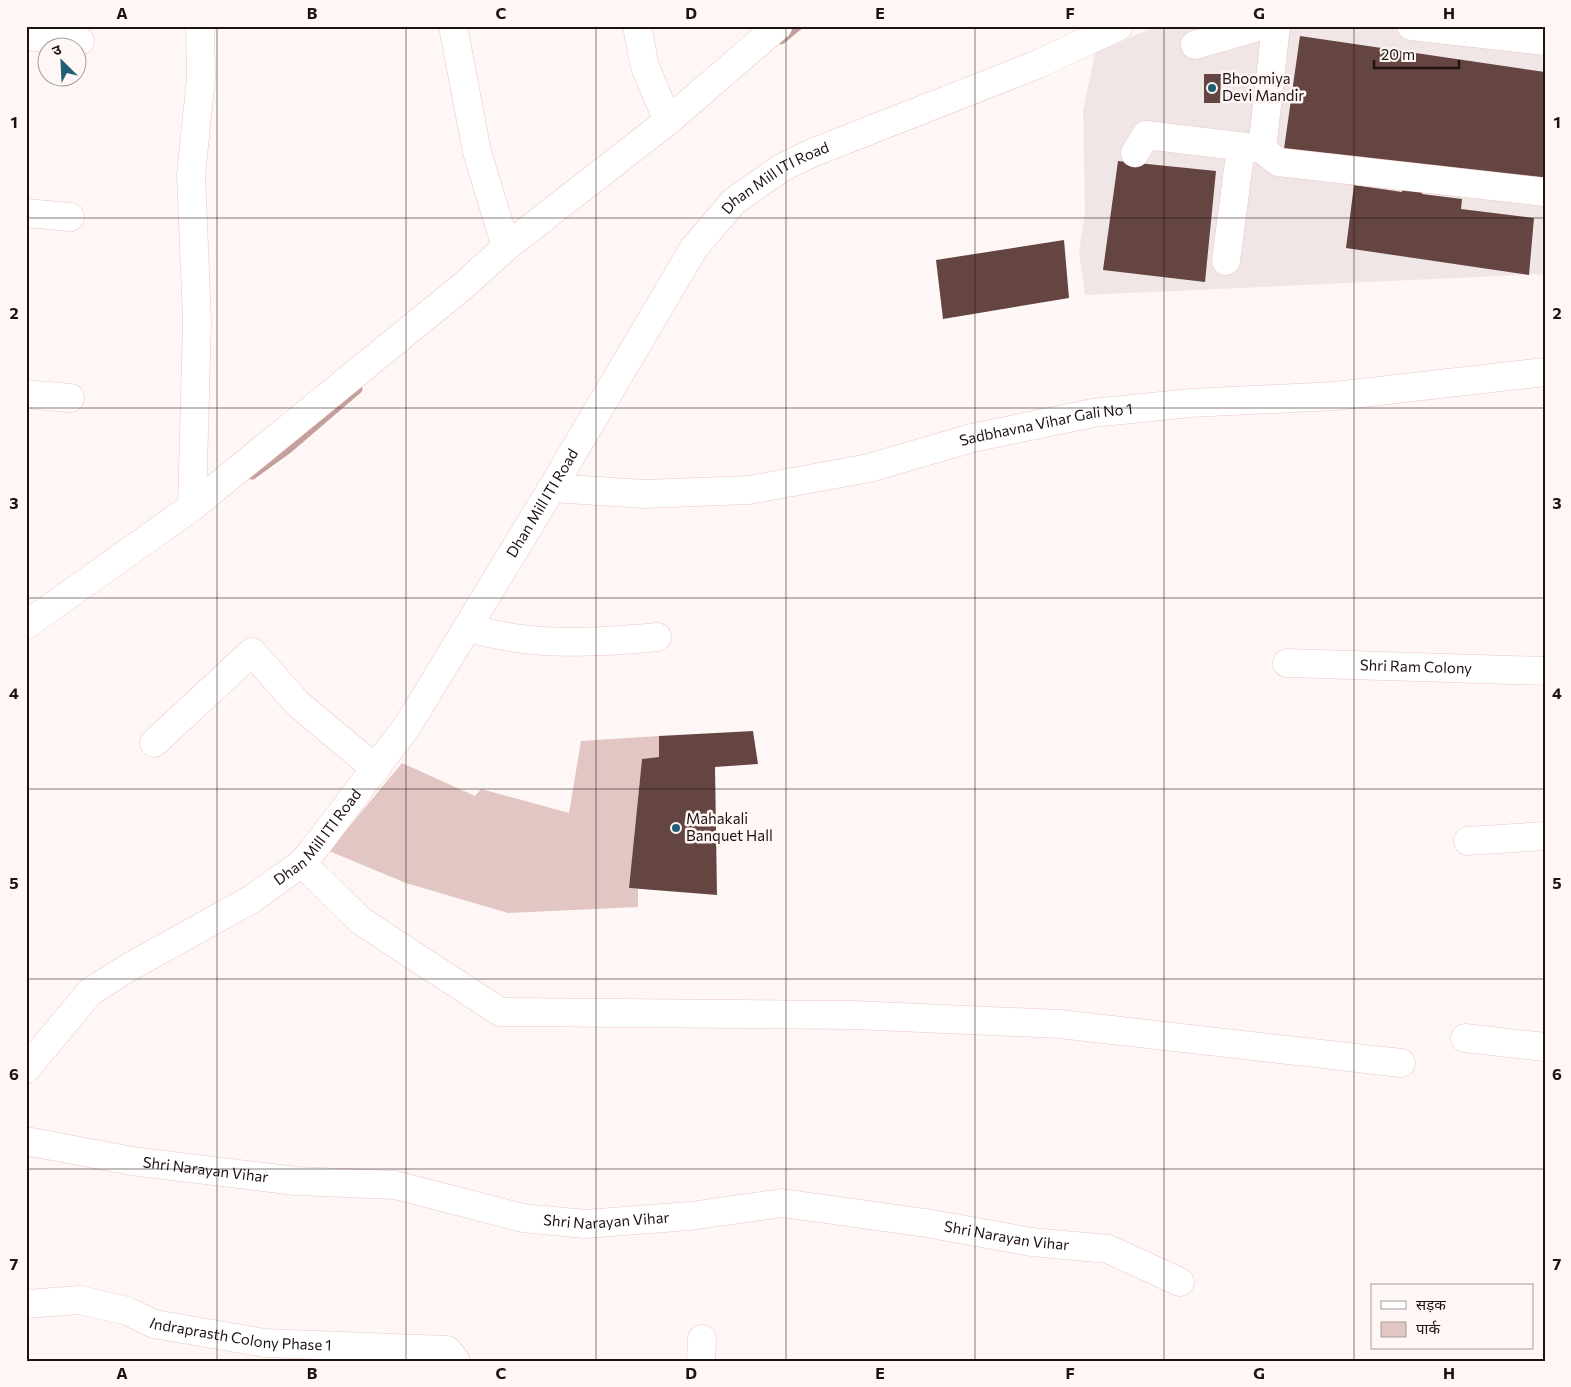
<svg xmlns="http://www.w3.org/2000/svg" width="1571" height="1387" font-family="Commissioner,'Noto Sans Devanagari',sans-serif">
  <style>
    .built { fill: #f0e6e5 }
    .green { fill: #e1c6c3 }
    .lines { fill: none; stroke-linecap: round; stroke-linejoin: round }
    .stream { stroke: #c4a09c; stroke-width: 9 }
    .building { fill: #654542 }
    .minor-casing { stroke: #ebc7c3; stroke-width: 29 }
    .minor { stroke: #fff; stroke-width: 28 }
    .grid { fill: none; stroke: #1f1211; stroke-width: 1; stroke-opacity: 0.55 }
    .poi-dot { fill: #1f5e74; stroke: #fef7f6; stroke-width: 2 }
    .labels { text-anchor: middle; stroke-width: 5; stroke-linejoin: round; paint-order: stroke }
    .poi-label { font-size: 15px; fill: #1f1211; stroke: #fef7f6; text-anchor: start }
    .street-label { font-size: 15px; fill: #1f1211; stroke: #fef7f6 }
    .neatline { fill: none; stroke: #1f1211; stroke-width: 2 }
    .grid-label { font-size: 16px; text-anchor: middle; font-weight: bold; fill: #1f1211 }
  </style>
  <rect width="100%" height="100%" fill="#fef7f6"/>
  <path class="built" d="M 1157,26 L 1545,26 L 1545,274 L 1085,295 L 1079,252 L 1085,212 L 1083,110 L 1095,53 Z"/>
  <path class="green" d="M 659,736 L 659,757 L 642,759 L 629,888 L 638,889 L 638,907 L 508,913 L 406,883 L 329,851 L 402,763 L 475,796 L 481,789 L 569,813 L 581,741 Z"/>
  <g class="lines">
    <path class="stream" d="M 781,40 L 798,26
      M 252,475 L 288,449 L 358,389"/>
  </g>
  <path class="building" d="M 1300,36 L 1545,72 L 1545,168 L 1542,195 L 1424,167 L 1422,194 L 1462,199 L 1461,209 L 1534,218 L 1529,275 L 1346,248 L 1354,185 L 1402,192 L 1404,165 L 1284,149 Z
    M 1204,74 L 1221,74 L 1220,103 L 1204,103 Z
    M 1118,161 L 1216,171 L 1205,282 L 1103,270 Z
    M 1064,240 L 1069,298 L 943,319 L 936,260 Z
    M 753,731 L 758,764 L 715,767 L 717,895 L 629,888 L 642,759 L 659,757 L 659,736 Z"/>
  <g class="lines">
    <defs>
      <g id="minor">
        <path d="M 453,26 L 477,152 L 506,247"/>
        <path d="M 637,26 L 645,67 L 668,121"/>
        <path d="M 1411,26 L 1545,41"/>
        <path d="M 26,36 L 80,41"/>
        <path d="M 1195,45 L 1261,26"/>
        <path d="M 1262,149 L 1278,162 L 1545,192"/>
        <path d="M 1135,153 L 1146,135 L 1262,149 L 1276,26"/>
        <path d="M 26,213 L 70,217"/>
        <path d="M 1226,261 L 1241,147"/>
        <path d="M 26,394 L 70,398"/>
        <path id="s1" d="M 552,488 L 645,494 L 749,490 L 869,468 L 972,438 L 1093,413 L 1191,403 L 1335,396 L 1545,372"/>
        <path d="M 192,507 L 197,320 L 191,175 L 201,78 L 200,26"/>
        <path d="M 26,625 L 192,507 L 463,286 L 506,247 L 668,121 L 778,26"/>
        <path d="M 467,627 C 529,647 594,643 657,637"/>
        <path id="s2" d="M 1287,663 L 1545,671"/>
        <path d="M 154,743 L 252,652 L 298,704 L 376,769"/>
        <path d="M 1468,841 L 1545,836"/>
        <path d="M 302,863 L 361,921 L 500,1012 L 853,1015 L 1060,1024 L 1401,1063"/>
        <path d="M 1465,1038 L 1545,1047"/>
        <path id="s3" d="M 26,1069 L 90,992 L 126,969 L 252,899 L 302,863 L 314,849 L 408,725 L 552,488 L 694,248 L 734,201 L 783,167 L 812,153 L 1036,65 L 1119,26"/>
        <path id="s4" d="M 26,1141 L 132,1161 L 296,1181 L 395,1185 L 523,1218 L 585,1224 L 690,1216 L 782,1203 L 926,1223 L 1032,1242 L 1108,1249 L 1180,1282"/>
        <path id="s5" d="M 26,1304 L 80,1300 L 127,1311 L 154,1324 L 265,1343 L 447,1350 L 456,1361"/>
        <path d="M 701,1361 L 702,1339"/>
      </g>
    </defs>
    <use href="#minor" class="minor-casing"/>
    <use href="#minor" class="minor"/>
  </g>
  <path class="grid" d="M 217,26 L 217,1361M 406,26 L 406,1361M 596,26 L 596,1361M 786,26 L 786,1361M 975,26 L 975,1361M 1164,26 L 1164,1361M 1354,26 L 1354,1361M 26,218 L 1545,218M 26,408 L 1545,408M 26,598 L 1545,598M 26,789 L 1545,789M 26,979 L 1545,979M 26,1169 L 1545,1169"/>
  <g class="poi-dot">
    <circle cx="1212" cy="88" r="5"/>
    <circle cx="676" cy="828" r="5"/>
  </g>
  <g class="labels">
    <g class="poi-label">
      <text x="1222" y="84">Bhoomiya<tspan x="1222" dy="17">Devi Mandir</tspan></text>
      <text x="686" y="824">Mahakali<tspan x="686" dy="17">Banquet Hall</tspan></text>
    </g>
    <g class="street-label">
      <text dy="5" stroke="none"><textPath href="#s3" startOffset="1188">Dhan Mill ITI Road</textPath></text>
      <text dy="5" stroke="none"><textPath href="#s1" startOffset="502">Sadbhavna Vihar Gali No 1</textPath></text>
      <text dy="5" stroke="none"><textPath href="#s3" startOffset="782">Dhan Mill ITI Road</textPath></text>
      <text dy="5" stroke="none"><textPath href="#s2" startOffset="129">Shri Ram Colony</textPath></text>
      <text dy="5" stroke="none"><textPath href="#s3" startOffset="378">Dhan Mill ITI Road</textPath></text>
      <text dy="5" stroke="none"><textPath href="#s4" startOffset="182">Shri Narayan Vihar</textPath></text>
      <text dy="5" stroke="none"><textPath href="#s4" startOffset="588">Shri Narayan Vihar</textPath></text>
      <text dy="5" stroke="none"><textPath href="#s4" startOffset="992">Shri Narayan Vihar</textPath></text>
      <text dy="5" stroke="none"><textPath href="#s5" startOffset="220">Indraprasth Colony Phase 1</textPath></text>
    </g>
  </g>
  <rect width="1571" height="1387" fill="none" stroke="#fef7f6" stroke-width="55"/>
  <rect x="1371" y="1284" width="162" height="65" fill="#fef7f6" stroke="#a59b9a"/>
  <rect x="1381" y="1301" width="25" height="8" fill="#ffffff" stroke="#a59b9a"/>
  <text x="1416" y="1310" font-size="15" fill="#1f1211">सड़क</text>
  <rect x="1381" y="1322" width="25" height="15" fill="#e1c6c3" stroke="#a59b9a"/>
  <text x="1416" y="1334" font-size="15" fill="#1f1211">पार्क</text>
  <g transform="translate(62 62) rotate(336)"><circle r="24" fill="#fef7f6" stroke="#a59b9a"/>
  <path d="M0-4L9 19L0 12L-9 19Z" fill="#1f5e74"/>
  <text y="-8" font-size="14" font-weight="bold" text-anchor="middle" fill="#1f1211">उ</text>
  </g>
  <path d="M1374 60v8h85v-8" fill="none" stroke="#1f1211" stroke-width="2.5"/>
  <text x="1381" y="60" font-size="15" fill="#1f1211" stroke="#fef7f6" stroke-width="4" paint-order="stroke">20 m</text>
  <rect x="28" y="28" width="1516" height="1332" class="neatline"/>
  <g class="grid-label">
    <text x="122" y="19">A</text>
    <text x="312" y="19">B</text>
    <text x="501" y="19">C</text>
    <text x="691" y="19">D</text>
    <text x="880" y="19">E</text>
    <text x="1070" y="19">F</text>
    <text x="1259" y="19">G</text>
    <text x="1449" y="19">H</text>
    <text x="14" y="128">1</text>
    <text x="1557" y="128">1</text>
    <text x="14" y="319">2</text>
    <text x="1557" y="319">2</text>
    <text x="14" y="509">3</text>
    <text x="1557" y="509">3</text>
    <text x="14" y="699">4</text>
    <text x="1557" y="699">4</text>
    <text x="14" y="889">5</text>
    <text x="1557" y="889">5</text>
    <text x="14" y="1080">6</text>
    <text x="1557" y="1080">6</text>
    <text x="14" y="1270">7</text>
    <text x="1557" y="1270">7</text>
    <text x="122" y="1379">A</text>
    <text x="312" y="1379">B</text>
    <text x="501" y="1379">C</text>
    <text x="691" y="1379">D</text>
    <text x="880" y="1379">E</text>
    <text x="1070" y="1379">F</text>
    <text x="1259" y="1379">G</text>
    <text x="1449" y="1379">H</text>
  </g>
</svg>
